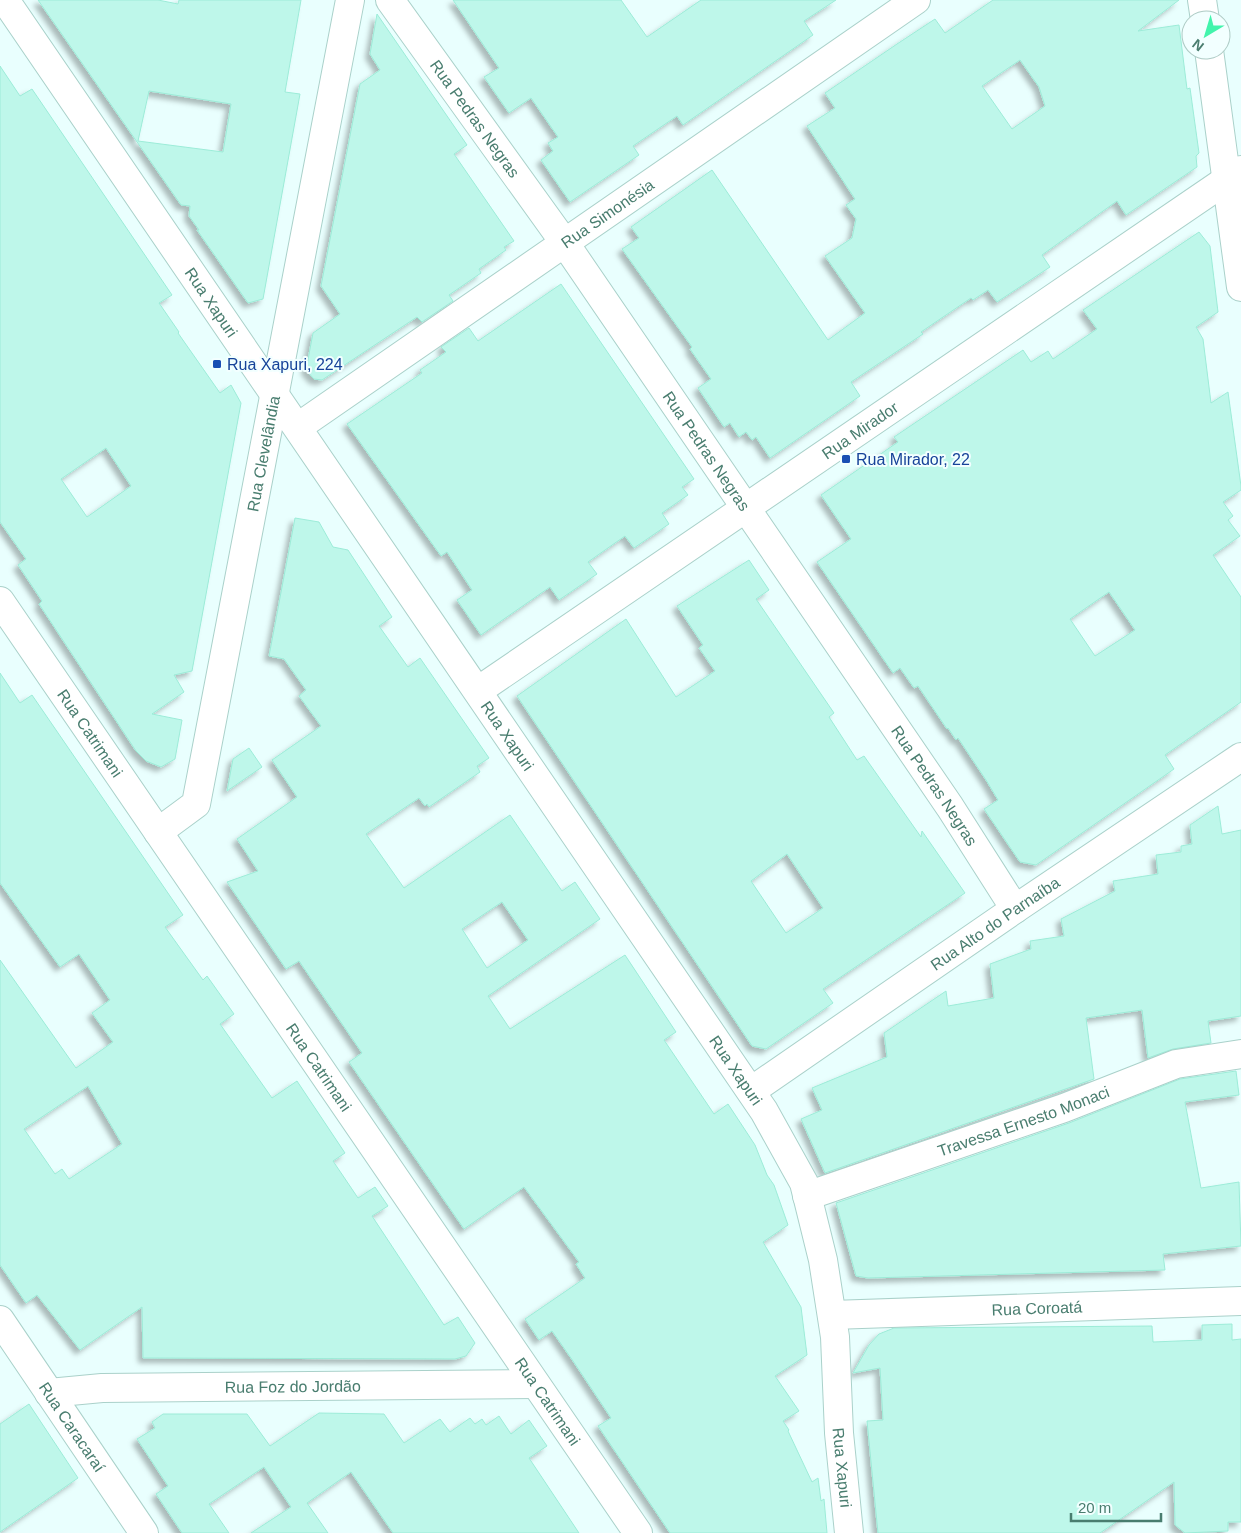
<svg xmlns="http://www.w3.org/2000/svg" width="1241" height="1533" font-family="Helvetica,sans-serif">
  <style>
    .building { fill: #bef7ea; stroke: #9cecd8; fill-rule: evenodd; filter: url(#shadow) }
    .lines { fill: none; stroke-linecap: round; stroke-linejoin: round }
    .minor-casing { stroke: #aad1ca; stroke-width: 30 }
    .minor { stroke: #fff; stroke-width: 28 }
    .transit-dot { fill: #1a4fb4; stroke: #f2ffff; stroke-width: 2 }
    .labels { text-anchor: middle; stroke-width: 4; stroke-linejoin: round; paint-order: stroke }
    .street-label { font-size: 16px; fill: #497d6f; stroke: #f2ffff }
    .transit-label { font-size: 16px; fill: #164399; stroke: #f2ffff; text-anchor: start }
  </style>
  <defs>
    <filter id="shadow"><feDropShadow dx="-4.5" dy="4.5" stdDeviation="2.5" flood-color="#0004"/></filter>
  </defs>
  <rect width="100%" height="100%" fill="#e9fffe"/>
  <path class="building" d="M 38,0 L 158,0 L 178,4 L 179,0 L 301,0 L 285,92 L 300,94 L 263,299 L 248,303 L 197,230 L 199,230 L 189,216 L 190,206 L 181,205 ZM 149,91 L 231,104 L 223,152 L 138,141 Z
    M 453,0 L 621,0 L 647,37 L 701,0 L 836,0 L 804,21 L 813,35 L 683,125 L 677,116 L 633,146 L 639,155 L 570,202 L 541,160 L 553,151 L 548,143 L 558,137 L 531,98 L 509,113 L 484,77 L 499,68 Z
    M 993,0 L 1179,0 L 1138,31 L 1179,25 L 1187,89 L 1190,88 L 1199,153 L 1196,156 L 1197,167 L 1126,215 L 1117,201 L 1042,255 L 1050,267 L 997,302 L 988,290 L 973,300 L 971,298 L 921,332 L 923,334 L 851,382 L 860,396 L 770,458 L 756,437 L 752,440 L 746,432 L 739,437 L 730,423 L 724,427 L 698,388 L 711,379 L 690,349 L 692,347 L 622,249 L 639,238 L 631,227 L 712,170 L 828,340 L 865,313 L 825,256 L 852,238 L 856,219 L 846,205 L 855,199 L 807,126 L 835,108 L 825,93 L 897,44 L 935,19 L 945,33 ZM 1020,60 L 1039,87 L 1045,106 L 1012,129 L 982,86 Z
    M 377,14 L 467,145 L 454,154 L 514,241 L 504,247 L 506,250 L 479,269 L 481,273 L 449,295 L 453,301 L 422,322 L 417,317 L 322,380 L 314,379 L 306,370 L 313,333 L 340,314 L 321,286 L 360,84 L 380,70 L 370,54 Z
    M 0,66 L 20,96 L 32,89 L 172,295 L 159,303 L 179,332 L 178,333 L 220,393 L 231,385 L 241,403 L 192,671 L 174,675 L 184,692 L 152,714 L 182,720 L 175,759 L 161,767 L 146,761 L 136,751 L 101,698 L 39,604 L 42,601 L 18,565 L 26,559 L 0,522 ZM 106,448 L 131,486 L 87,517 L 61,479 Z
    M 1199,232 L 1210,246 L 1218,312 L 1196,327 L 1203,339 L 1211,403 L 1228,392 L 1241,486 L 1241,490 L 1223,502 L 1233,516 L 1228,520 L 1240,536 L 1213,555 L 1241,597 L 1241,702 L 1165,755 L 1174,769 L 1036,865 L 1020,862 L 984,809 L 998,800 L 986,780 L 958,738 L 956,740 L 948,728 L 947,729 L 918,686 L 914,688 L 900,668 L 893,673 L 817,562 L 851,539 L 821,495 L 898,442 L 894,437 L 1023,350 L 1031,362 L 1048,351 L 1053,359 L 1097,329 L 1083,310 ZM 1109,592 L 1135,630 L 1095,656 L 1070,619 Z
    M 561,284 L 694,479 L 682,487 L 688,495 L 662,513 L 669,524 L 634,548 L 625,536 L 588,562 L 597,574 L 559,600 L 550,587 L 481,635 L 457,600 L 472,590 L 447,552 L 441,556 L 347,424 L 422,373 L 420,370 L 446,352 L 441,347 L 469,328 L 478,341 Z
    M 295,518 L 319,522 L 333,547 L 348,550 L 392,617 L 379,626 L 408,667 L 420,658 L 489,758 L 477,766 L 480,772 L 429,807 L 427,804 L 425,806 L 419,798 L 366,834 L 404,888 L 510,815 L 562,891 L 575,882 L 600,919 L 488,996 L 510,1029 L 625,955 L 676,1032 L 664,1040 L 714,1114 L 728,1104 L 755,1145 L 767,1175 L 774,1185 L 788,1225 L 763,1242 L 801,1307 L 807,1355 L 775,1376 L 799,1411 L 783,1421 L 789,1430 L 788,1431 L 812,1482 L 818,1478 L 821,1501 L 824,1499 L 827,1533 L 670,1533 L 598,1426 L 611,1418 L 573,1361 L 552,1331 L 539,1340 L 525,1319 L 585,1278 L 576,1264 L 579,1262 L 524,1187 L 464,1229 L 349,1062 L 362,1053 L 299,961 L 286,969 L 227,882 L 258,871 L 237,839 L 297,797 L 272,760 L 321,726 L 299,696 L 306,690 L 284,659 L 269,656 ZM 502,902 L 528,940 L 487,968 L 462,929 Z
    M 749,560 L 769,590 L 756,599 L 834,713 L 829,717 L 857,760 L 864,756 L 921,837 L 922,831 L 965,893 L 823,989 L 833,1003 L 766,1049 L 752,1046 L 517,696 L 626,619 L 676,697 L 715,671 L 699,648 L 703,645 L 677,606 ZM 787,854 L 823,908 L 786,933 L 751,881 Z
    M 0,673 L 20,703 L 32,695 L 183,915 L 165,927 L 203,980 L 207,976 L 234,1014 L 220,1024 L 272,1098 L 297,1081 L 345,1153 L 333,1161 L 358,1198 L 375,1187 L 388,1206 L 372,1216 L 444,1325 L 458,1317 L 475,1343 L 466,1356 L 455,1359 L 143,1358 L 142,1307 L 80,1350 L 37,1295 L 26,1303 L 0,1265 L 0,960 L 76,1068 L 113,1042 L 92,1013 L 110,1000 L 79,954 L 60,967 L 0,883 ZM 88,1086 L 122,1144 L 69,1179 L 62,1169 L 55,1174 L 24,1129 Z
    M 249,748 L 262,767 L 227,791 L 233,759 Z
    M 1218,806 L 1222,834 L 1241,830 L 1241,1016 L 1208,1021 L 1211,1043 L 1173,1049 L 1148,1058 L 1142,1010 L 1086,1018 L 1094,1079 L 825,1173 L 801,1119 L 822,1110 L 812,1088 L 887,1057 L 884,1033 L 946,991 L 948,1006 L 994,998 L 990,964 L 1031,949 L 1030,941 L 1064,936 L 1061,919 L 1115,891 L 1113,881 L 1158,874 L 1156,855 L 1181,852 L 1181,846 L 1192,844 L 1190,825 Z
    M 1236,1071 L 1239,1095 L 1185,1102 L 1201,1188 L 1239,1182 L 1241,1246 L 1163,1254 L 1165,1270 L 868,1278 L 856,1276 L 836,1203 L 1069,1123 L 1180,1079 Z
    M 1232,1324 L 1232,1340 L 1241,1339 L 1241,1522 L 1228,1522 L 1228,1531 L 1185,1533 L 1175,1525 L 1174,1482 L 1100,1533 L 878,1533 L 867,1421 L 883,1420 L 880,1368 L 853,1373 L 869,1345 L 879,1334 L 894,1328 L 1152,1326 L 1153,1342 L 1202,1340 L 1202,1325 Z
    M 29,1404 L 78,1478 L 0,1532 L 0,1424 Z
    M 319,1413 L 384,1414 L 404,1443 L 440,1419 L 450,1432 L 470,1418 L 475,1424 L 482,1419 L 486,1425 L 499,1416 L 511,1434 L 529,1420 L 547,1446 L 529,1458 L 579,1533 L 393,1533 L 351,1472 L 307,1503 L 328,1533 L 251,1533 L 291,1507 L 264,1467 L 209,1504 L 229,1533 L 182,1533 L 156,1494 L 168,1486 L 137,1439 L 155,1428 L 152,1422 L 163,1414 L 247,1414 L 270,1446 Z"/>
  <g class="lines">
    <defs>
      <g id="minor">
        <path id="s1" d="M 5,0 L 764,1111 L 804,1183 L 823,1260 L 835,1337 L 839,1433 L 849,1533"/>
        <path id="s2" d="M 390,0 L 564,242 L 950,807 L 1015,909"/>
        <path d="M 1202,0 L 1205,20"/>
        <path d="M 1209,50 L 1241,287"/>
        <path id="s3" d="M 298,427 L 916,0"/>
        <path id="s4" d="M 0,601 L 638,1533"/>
        <path id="s5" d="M 479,690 L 1241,170"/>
        <path id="s6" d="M 158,832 L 196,804 L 350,0"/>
        <path id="s7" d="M 751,1091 L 1015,909 L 1241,757"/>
        <path id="s8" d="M 807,1196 L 1064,1108 L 1176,1064 L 1241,1054"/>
        <path id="s9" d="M 832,1315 L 1241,1301"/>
        <path id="s10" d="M 0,1320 L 144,1533"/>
        <path id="s11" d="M 49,1393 L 102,1388 L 535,1384"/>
      </g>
    </defs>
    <use href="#minor" class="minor-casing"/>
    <use href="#minor" class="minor"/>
  </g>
  <g class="transit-dot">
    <rect x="212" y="359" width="10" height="10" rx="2.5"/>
    <rect x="841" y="454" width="10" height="10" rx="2.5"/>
  </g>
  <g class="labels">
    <g class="street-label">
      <text dy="6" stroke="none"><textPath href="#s2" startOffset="146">Rua Pedras Negras</textPath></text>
      <text dy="6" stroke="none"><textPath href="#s3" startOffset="376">Rua Simonésia</textPath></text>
      <text dy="6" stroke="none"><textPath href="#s1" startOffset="366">Rua Xapuri</textPath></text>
      <text dy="6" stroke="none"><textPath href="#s5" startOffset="461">Rua Mirador</textPath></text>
      <text dy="6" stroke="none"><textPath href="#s2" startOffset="551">Rua Pedras Negras</textPath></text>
      <text dy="6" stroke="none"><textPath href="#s6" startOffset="404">Rua Clevelândia</textPath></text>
      <text dy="6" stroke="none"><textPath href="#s4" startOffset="160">Rua Catrimani</textPath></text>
      <text dy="6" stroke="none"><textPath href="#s1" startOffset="891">Rua Xapuri</textPath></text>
      <text dy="6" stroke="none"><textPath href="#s2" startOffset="956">Rua Pedras Negras</textPath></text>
      <text dy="6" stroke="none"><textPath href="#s7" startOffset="296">Rua Alto do Parnaíba</textPath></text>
      <text dy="6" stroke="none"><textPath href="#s4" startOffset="565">Rua Catrimani</textPath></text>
      <text dy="6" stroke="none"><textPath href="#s1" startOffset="1296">Rua Xapuri</textPath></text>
      <text dy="6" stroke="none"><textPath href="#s8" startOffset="229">Travessa Ernesto Monaci</textPath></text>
      <text dy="6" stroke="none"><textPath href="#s9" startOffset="205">Rua Coroatá</textPath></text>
      <text dy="6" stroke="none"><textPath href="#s11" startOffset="244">Rua Foz do Jordão</textPath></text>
      <text dy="6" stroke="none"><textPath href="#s4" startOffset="970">Rua Catrimani</textPath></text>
      <text dy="6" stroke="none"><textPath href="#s10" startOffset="129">Rua Caracaraí</textPath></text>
      <text dy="6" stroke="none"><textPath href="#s1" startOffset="1716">Rua Xapuri</textPath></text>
    </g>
    <g class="transit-label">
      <text x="227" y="370">Rua Xapuri, 224</text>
      <text x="856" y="465">Rua Mirador, 22</text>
    </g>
  </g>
  <g transform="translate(1206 35) rotate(218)"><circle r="24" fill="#f2ffff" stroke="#aecbc5"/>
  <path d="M0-4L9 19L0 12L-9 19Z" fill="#42f4ac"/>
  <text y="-8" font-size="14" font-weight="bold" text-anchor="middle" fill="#497d6f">N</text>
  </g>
  <path d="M1071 1513v8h90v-8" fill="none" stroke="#497d6f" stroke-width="2.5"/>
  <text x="1078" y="1513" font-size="15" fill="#497d6f" stroke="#f2ffff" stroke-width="4" paint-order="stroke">20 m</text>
</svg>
